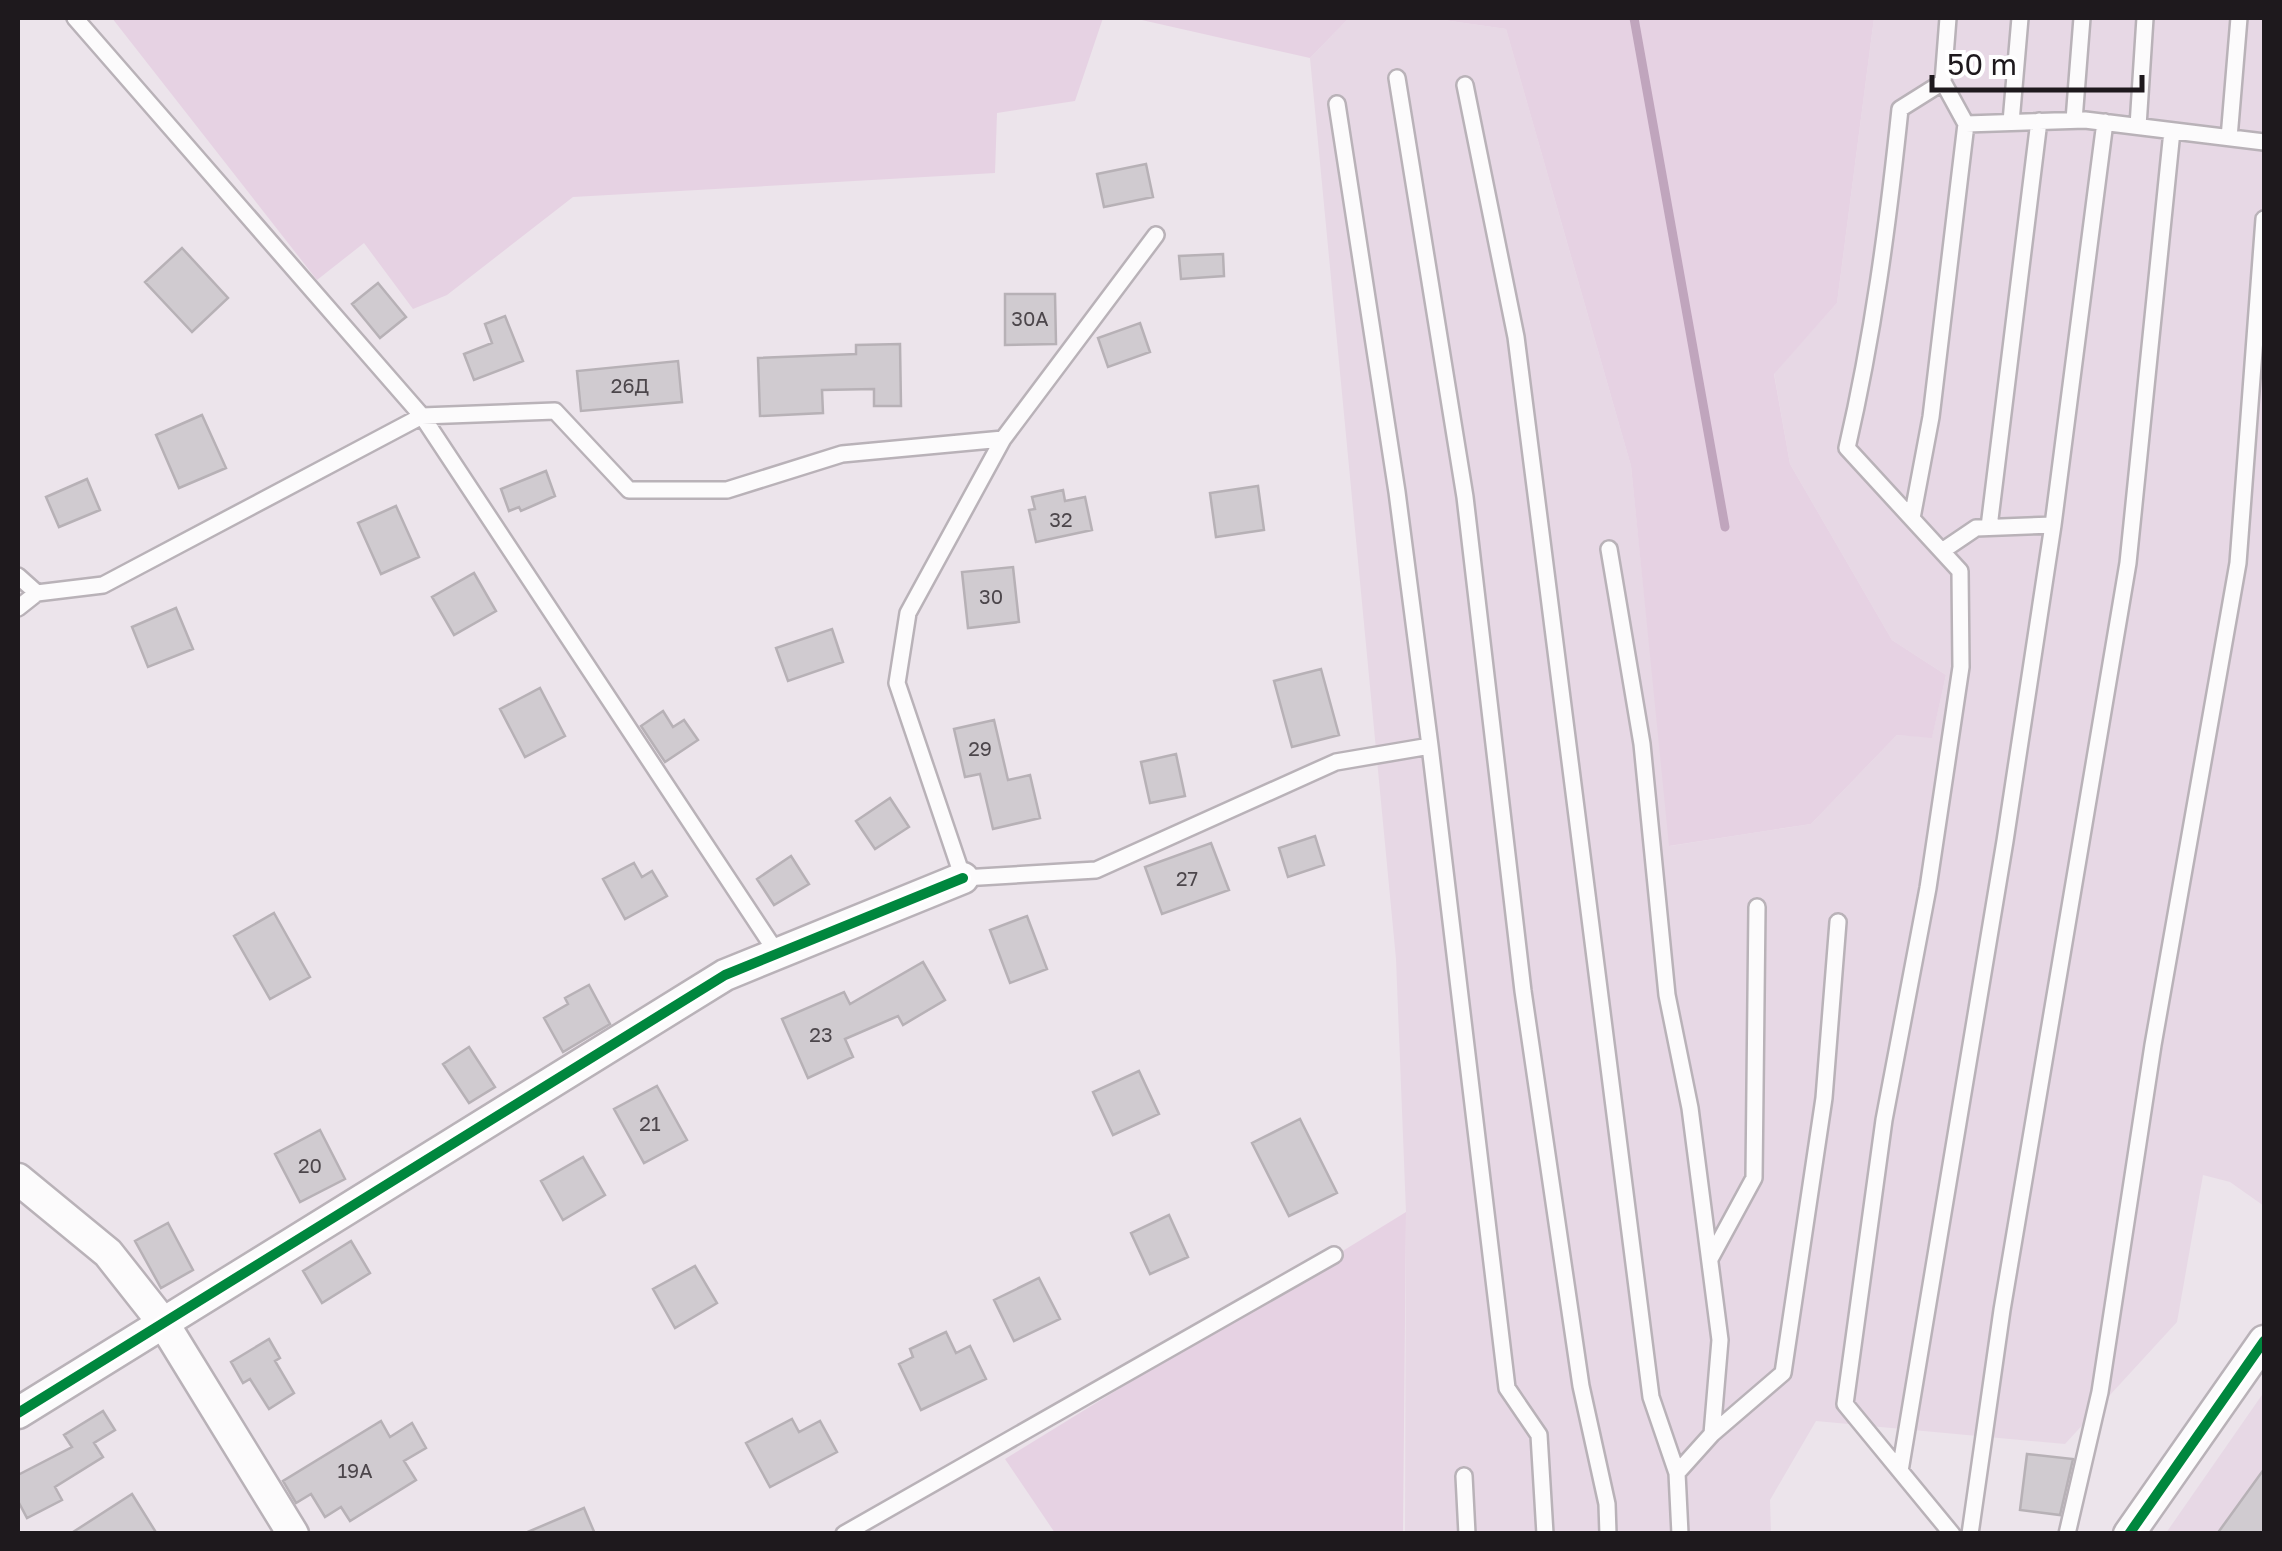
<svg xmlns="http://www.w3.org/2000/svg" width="2282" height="1551" font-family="'Golos Text',sans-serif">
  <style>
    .built { fill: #e7d8e5 }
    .green { fill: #e6d2e3 }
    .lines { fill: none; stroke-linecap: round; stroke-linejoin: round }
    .stream { stroke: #c0a5bd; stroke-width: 9 }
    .building { fill: #d0cbd0; stroke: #b7b1b6; stroke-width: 2.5 }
    .lane-casing { stroke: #b9b2b8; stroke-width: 20 }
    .street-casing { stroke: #b9b2b8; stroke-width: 35 }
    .lane { stroke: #fcfbfc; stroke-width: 15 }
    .street { stroke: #fcfbfc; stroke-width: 30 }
    .cycleway-casing { stroke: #fff; stroke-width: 16 }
    .cycleway { stroke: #00873e; stroke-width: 10 }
    .labels { text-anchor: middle; stroke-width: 9; stroke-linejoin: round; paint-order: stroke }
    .number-label { font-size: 20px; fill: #4c464b }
  </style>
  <rect width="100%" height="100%" fill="#ece4eb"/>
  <path class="built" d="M 1349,18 L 1430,18 L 1506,29 L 1631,466 L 1670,846 L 1811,824 L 1897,735 L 1932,737 L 1946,675 L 1892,640 L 1790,464 L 1774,373 L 1837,303 L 1874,18 L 2264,18 L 2264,1206 L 2230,1182 L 2203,1175 L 2177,1322 L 2065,1444 L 1816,1421 L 1770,1500 L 1771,1533 L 1405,1533 L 1406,1212 L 1396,959 L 1310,58 Z
    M 2264,1392 L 2264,1533 L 2166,1533 Z"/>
  <path class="green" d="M 112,18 L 1103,18 L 1075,101 L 997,113 L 995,173 L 573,197 L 447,295 L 413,309 L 364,243 L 317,280 Z
    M 1133,18 L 1349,18 L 1310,58 Z
    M 1430,18 L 1874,18 L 1837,303 L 1774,374 L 1790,464 L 1892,640 L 1946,675 L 1932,738 L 1897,735 L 1811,824 L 1669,846 L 1631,466 L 1506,29 Z
    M 1406,1212 L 1403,1533 L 1055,1533 L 1005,1459 Z"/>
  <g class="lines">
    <path class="stream" d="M 1634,18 L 1725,527"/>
  </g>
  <path class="building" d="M 1146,164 L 1153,197 L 1104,207 L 1097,174 Z
    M 182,248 L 228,298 L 192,332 L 145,282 Z
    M 1223,254 L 1224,276 L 1181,279 L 1179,256 Z
    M 378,283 L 406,317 L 380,338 L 352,304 Z
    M 1005,294 L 1055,294 L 1056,344 L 1005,345 Z
    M 505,316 L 523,361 L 474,380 L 464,354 L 492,343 L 485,324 Z
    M 1140,323 L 1150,352 L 1108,367 L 1098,338 Z
    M 900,344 L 901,406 L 874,406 L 874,389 L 822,390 L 823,413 L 760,416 L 758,358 L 856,354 L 856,345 Z
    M 678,361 L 682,402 L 581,411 L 577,371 Z
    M 202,415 L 226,468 L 179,488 L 156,435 Z
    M 546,471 L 555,496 L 521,511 L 519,507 L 509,511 L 501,489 Z
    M 87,479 L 100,510 L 59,527 L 46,497 Z
    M 1258,486 L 1264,530 L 1216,537 L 1210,493 Z
    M 1063,490 L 1065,501 L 1085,497 L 1092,530 L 1036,542 L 1029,510 L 1035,509 L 1032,497 Z
    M 396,506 L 419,557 L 381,574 L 358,523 Z
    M 1013,567 L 1019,622 L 968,628 L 962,572 Z
    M 474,573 L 496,611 L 454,635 L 432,597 Z
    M 176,608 L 193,649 L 148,667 L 132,627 Z
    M 832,629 L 843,662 L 788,681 L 776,648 Z
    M 1321,669 L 1339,735 L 1292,747 L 1274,681 Z
    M 540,688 L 565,736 L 525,757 L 500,709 Z
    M 663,711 L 673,727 L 684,720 L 698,740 L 665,762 L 641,726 Z
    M 994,720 L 1008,780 L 1030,775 L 1040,818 L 993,829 L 980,774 L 965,777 L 954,729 Z
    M 1176,754 L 1185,796 L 1150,803 L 1141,762 Z
    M 890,798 L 909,827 L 875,849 L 856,821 Z
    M 1315,836 L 1324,865 L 1288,877 L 1279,848 Z
    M 1211,843 L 1229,890 L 1162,914 L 1145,867 Z
    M 791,856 L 809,884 L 774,905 L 757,879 Z
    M 634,863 L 642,877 L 652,871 L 667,896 L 625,919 L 603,879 Z
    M 274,913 L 310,977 L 270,999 L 234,936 Z
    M 1027,916 L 1047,969 L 1010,983 L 990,930 Z
    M 923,962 L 945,1000 L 903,1025 L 898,1016 L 845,1039 L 853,1057 L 808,1078 L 782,1019 L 844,992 L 850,1004 Z
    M 589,985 L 610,1024 L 563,1052 L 544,1018 L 568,1004 L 565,998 Z
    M 469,1047 L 495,1087 L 469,1103 L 443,1064 Z
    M 1139,1071 L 1159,1114 L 1113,1135 L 1093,1092 Z
    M 657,1086 L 687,1140 L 644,1163 L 614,1109 Z
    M 1300,1119 L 1337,1193 L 1289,1216 L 1252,1143 Z
    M 320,1130 L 345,1179 L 300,1202 L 275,1154 Z
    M 583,1157 L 605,1195 L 563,1220 L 541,1181 Z
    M 1169,1215 L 1188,1257 L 1150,1274 L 1131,1233 Z
    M 168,1223 L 193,1270 L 161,1288 L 135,1241 Z
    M 351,1241 L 370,1273 L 322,1303 L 303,1271 Z
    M 695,1266 L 717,1303 L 675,1328 L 653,1289 Z
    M 1039,1278 L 1060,1319 L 1014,1341 L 994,1300 Z
    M 946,1332 L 956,1353 L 970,1346 L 986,1379 L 921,1410 L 899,1364 L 913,1357 L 910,1349 Z
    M 269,1339 L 280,1358 L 275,1361 L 294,1393 L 269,1409 L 250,1379 L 243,1383 L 231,1362 Z
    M 103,1411 L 115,1430 L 94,1443 L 103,1457 L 55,1487 L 62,1500 L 27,1518 L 18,1501 L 18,1475 L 72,1447 L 64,1435 Z
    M 792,1419 L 799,1432 L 820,1421 L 837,1452 L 770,1487 L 746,1443 Z
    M 381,1421 L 390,1437 L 412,1423 L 426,1448 L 404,1461 L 416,1480 L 350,1521 L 341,1507 L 325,1517 L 311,1494 L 296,1503 L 283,1481 Z
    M 2027,1454 L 2073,1459 L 2060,1515 L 2020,1510 Z
    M 2264,1469 L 2264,1534 L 2217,1534 Z
    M 132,1494 L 157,1534 L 70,1534 Z
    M 584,1508 L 595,1534 L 523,1534 Z"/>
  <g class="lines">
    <defs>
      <path id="lane" d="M 75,18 L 422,416 L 777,953
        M 1397,78 L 1465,497 L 1523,991 L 1581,1386 L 1607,1504 L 1608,1534
        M 1943,82 L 1900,109 C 1888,224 1873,336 1847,448 L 1960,571 L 1961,667 L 1928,888 L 1884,1120 L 1845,1404 L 1952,1534
        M 1465,85 L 1516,337 L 1651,1397 L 1677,1473 L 1680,1534
        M 1337,104 L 1397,492 L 1430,746
        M 2074,120 L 2082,18
        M 2011,122 L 2020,18
        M 1966,124 L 2085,120 L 2264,142
        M 2138,126 L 2145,18
        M 2229,138 L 2239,18
        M 1156,235 L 1003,439 L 908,613 L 897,683 L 963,878 L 1096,870 L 1336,762 L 1430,746 L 1507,1388 L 1539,1435 L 1545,1534
        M 1912,518 L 1931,417 L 1966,124 L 1943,82 L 1948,18
        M 1989,527 L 2039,121
        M 1609,549 L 1642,744 L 1667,995 L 1690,1108 L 1720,1340 L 1712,1434 L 1677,1473
        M 1942,551 L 1976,528 L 2053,525 L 2105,122
        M 18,576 L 37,593 L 103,585 L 422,416 L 555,411 L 629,490 L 727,490 L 842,454 L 1003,439
        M 18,608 L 37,593
        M 1710,1259 L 1754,1178 L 1757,907
        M 1712,1434 L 1783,1373 L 1824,1098 L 1838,922
        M 1900,1471 L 2005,841 L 2053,525
        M 1464,1476 L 1467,1534
        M 844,1534 L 1334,1255
        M 1970,1534 L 2002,1310 L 2128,563 L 2172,131
        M 2067,1534 L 2100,1392 L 2153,1045 L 2238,563 L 2264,219"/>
      <path id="street" d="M 18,1179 L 108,1253 L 164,1324 L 293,1534
        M 18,1413 L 725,975 L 963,878
        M 2129,1534 L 2264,1341"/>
    </defs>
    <use href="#lane" class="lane-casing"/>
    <use href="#street" class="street-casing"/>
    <use href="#lane" class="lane"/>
    <use href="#street" class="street"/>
    <defs>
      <path id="cycleway" d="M 18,1413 L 725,975 L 963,878
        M 2129,1534 L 2264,1341"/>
    </defs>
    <use href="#cycleway" class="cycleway-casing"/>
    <use href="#cycleway" class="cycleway"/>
  </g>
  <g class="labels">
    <g class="number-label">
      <text x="1030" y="326">30А</text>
      <text x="630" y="393">26Д</text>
      <text x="1061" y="527">32</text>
      <text x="991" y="604">30</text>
      <text x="980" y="756">29</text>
      <text x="1187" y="886">27</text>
      <text x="821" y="1042">23</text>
      <text x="650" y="1131">21</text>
      <text x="310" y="1173">20</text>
      <text x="355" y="1478">19А</text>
    </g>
  </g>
  <rect width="2282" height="1551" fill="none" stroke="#1e191d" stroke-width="40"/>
  <path d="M1932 75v15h210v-15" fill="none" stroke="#1e191d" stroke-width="5"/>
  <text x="1947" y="75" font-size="30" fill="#1e191d" stroke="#ffffff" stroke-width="8" paint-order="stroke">50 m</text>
</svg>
